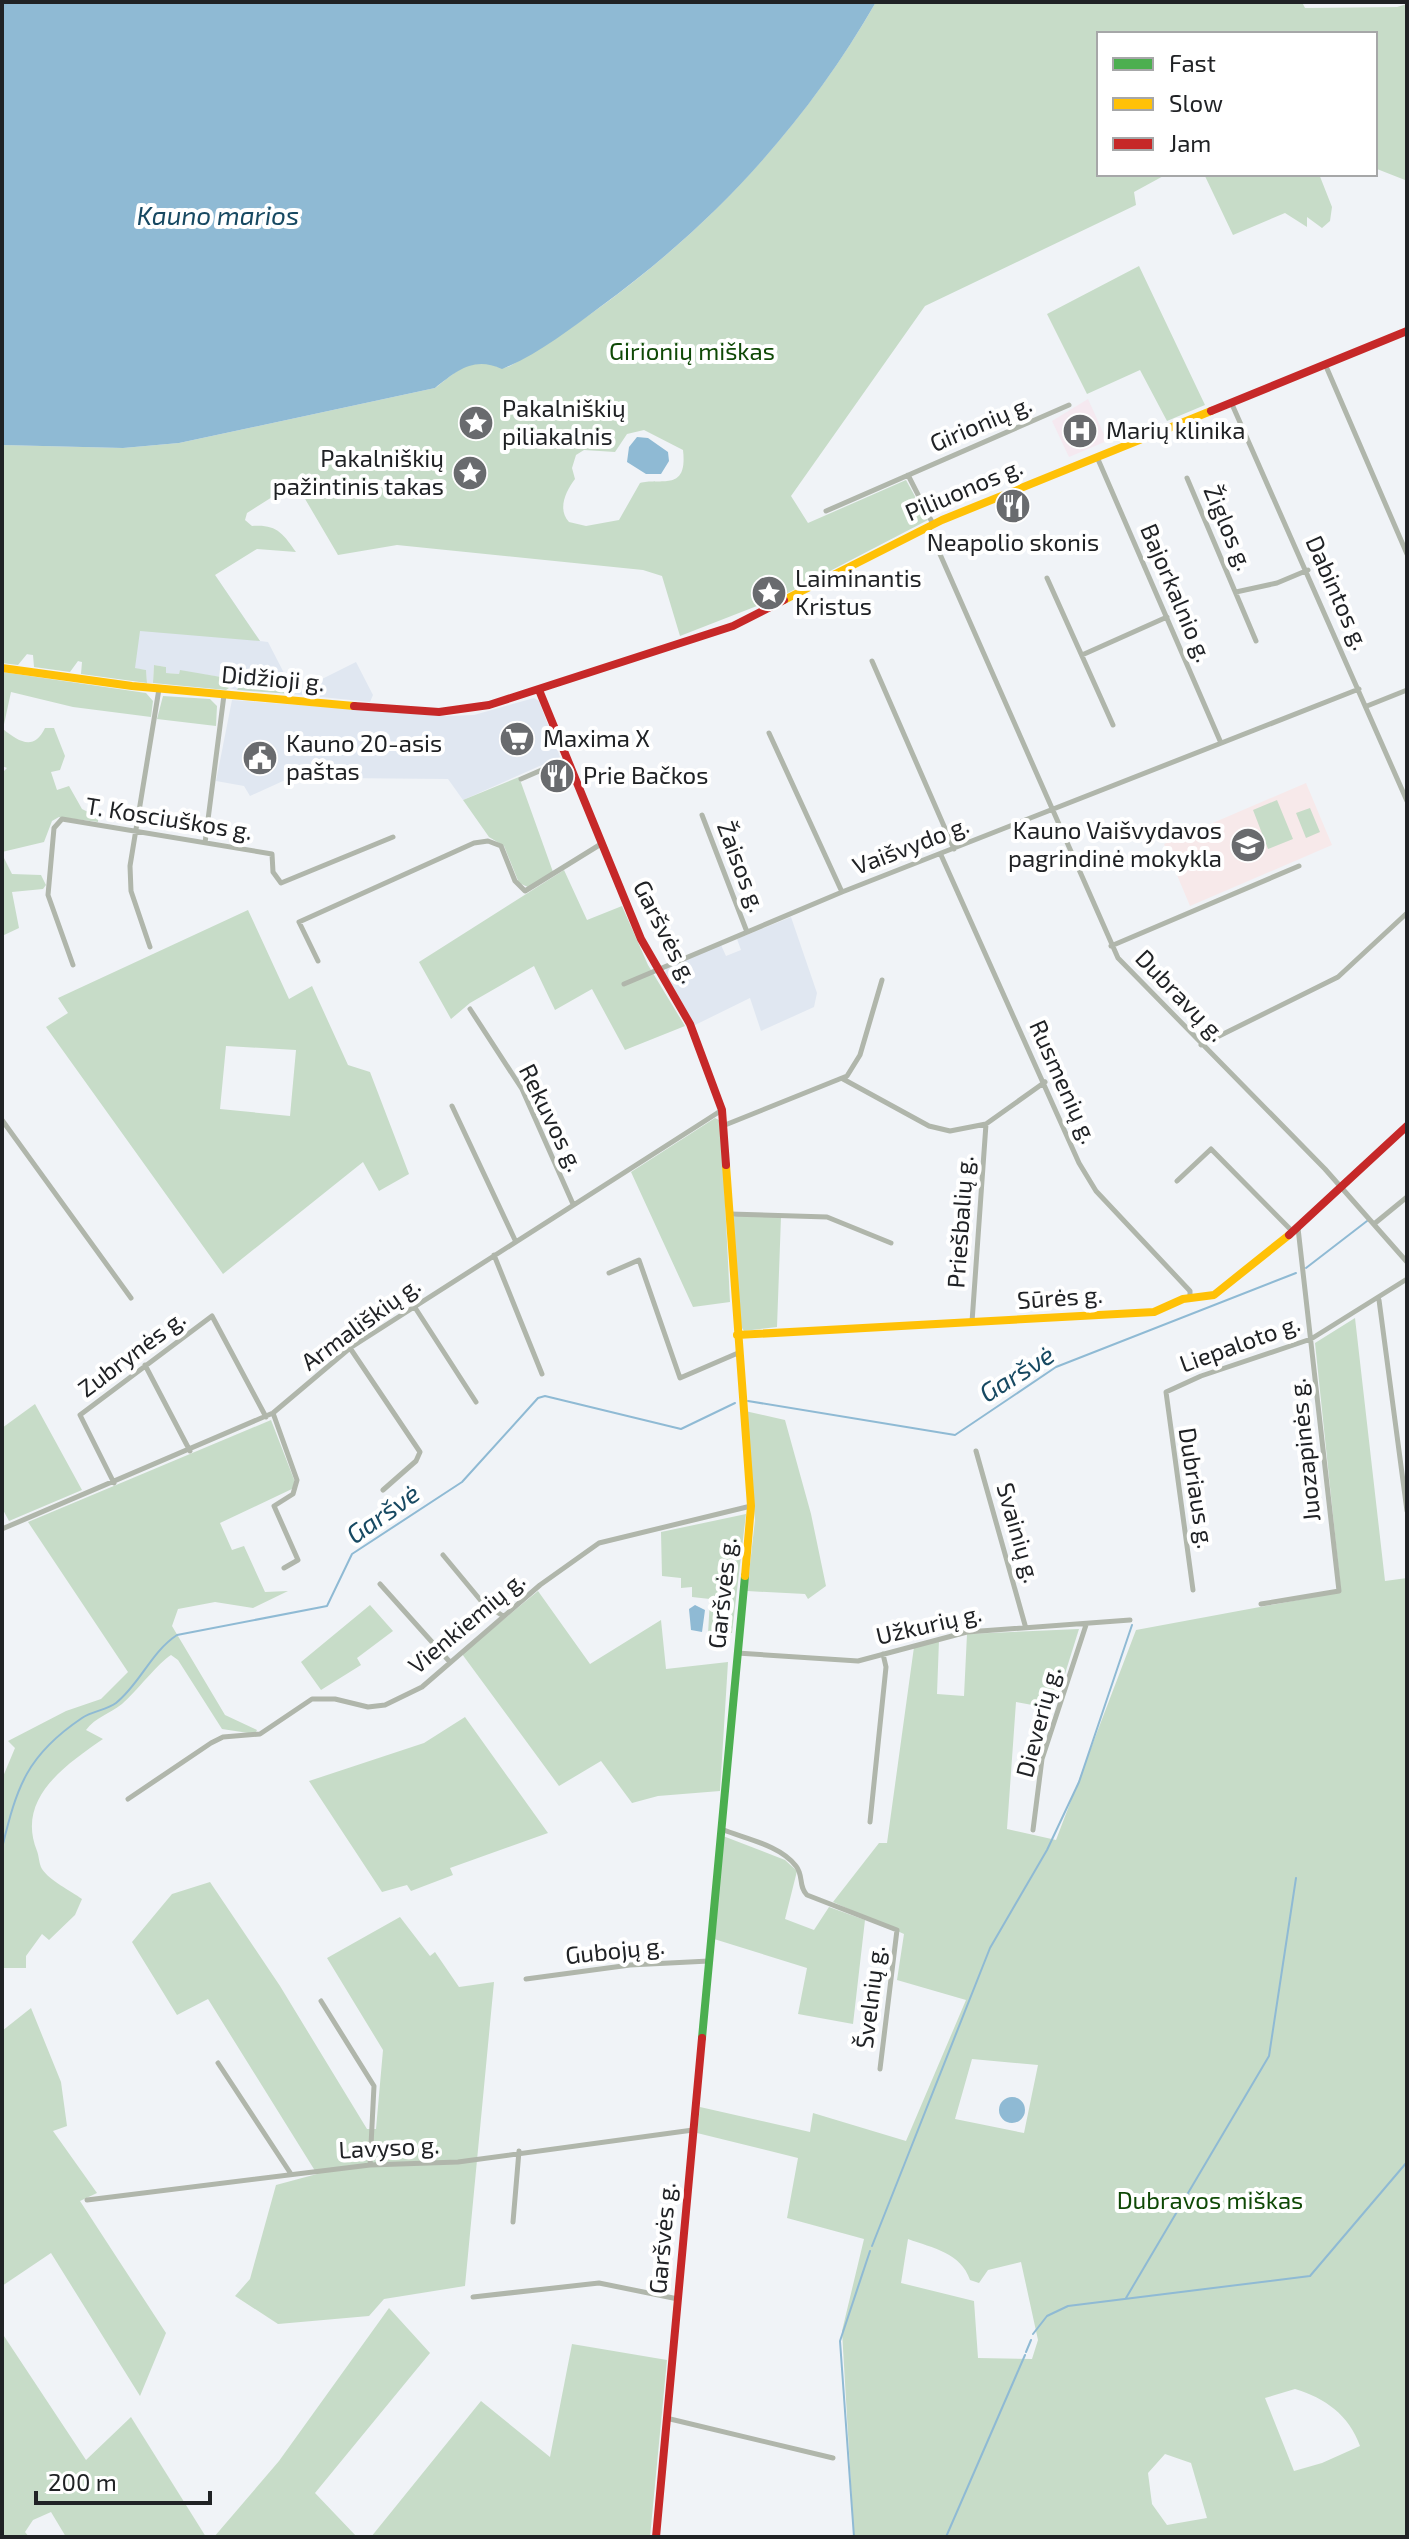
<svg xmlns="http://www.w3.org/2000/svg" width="1409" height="2539" font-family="'Exo 2',sans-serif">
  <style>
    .built { fill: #e0e7f1 }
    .education { fill: #f7e9ea }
    .medical { fill: #f5e9f0 }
    .green { fill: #c7dcc8; fill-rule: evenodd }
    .water { fill: #8fbad4 }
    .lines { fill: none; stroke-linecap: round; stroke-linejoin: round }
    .stream { stroke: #8fbad4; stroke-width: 2 }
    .street { stroke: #b0b6ab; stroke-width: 5 }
    .fast { stroke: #4caf50; stroke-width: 8 }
    .slow { stroke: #ffc107; stroke-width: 8 }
    .jam { stroke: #c62828; stroke-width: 8 }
    .labels { text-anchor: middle; stroke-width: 8; stroke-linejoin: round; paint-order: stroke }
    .park-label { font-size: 24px; fill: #0f4906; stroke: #fff }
    .poi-label { font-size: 24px; fill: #202225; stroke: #fff; text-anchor: start }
    .street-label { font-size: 24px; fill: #202225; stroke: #fff }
    .water-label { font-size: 26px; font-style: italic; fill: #174962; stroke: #fff }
  </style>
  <rect width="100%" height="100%" fill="#f0f3f7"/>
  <path class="built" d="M 2,520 L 215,575 L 260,641 L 268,642 L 284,673 L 243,678 L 237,690 L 229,688 L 221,677 L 180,671 L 179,674 L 165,673 L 166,667 L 154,665 L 153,683 L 147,683 L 146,670 L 2,651 Z
    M 356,662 L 373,695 L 370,702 L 292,694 Z
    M 534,698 L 539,701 L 560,757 L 463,800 L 448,779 L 337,778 L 335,767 L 316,766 L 250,796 L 244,786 L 216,781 L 232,700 L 446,716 L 474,715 Z
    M 791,917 L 817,993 L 814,1007 L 761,1031 L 750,998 L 693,1026 L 664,976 L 667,966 L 721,945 L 726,956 L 741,950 L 737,939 Z"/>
  <path class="education" d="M 1306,783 L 1332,845 L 1190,906 L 1164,844 Z"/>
  <path class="medical" d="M 1088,399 L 1107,441 L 1069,457 L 1052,421 Z"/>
  <path class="green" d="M 876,2 L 1302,2 L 1305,8 L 1397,7 L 1407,4 L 1407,186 L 1405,180 L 1377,169 L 1375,163 L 1375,34 L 1099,34 L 1099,174 L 1167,174 L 1134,192 L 1136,205 L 925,306 L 791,496 L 808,523 L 906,480 L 928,520 L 780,597 L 680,636 L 662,576 L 643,570 L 397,545 L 338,555 L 301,492 L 288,487 L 247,513 L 245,520 L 252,526 C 276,524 283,533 296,552 L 257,549 L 215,575 L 260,641 L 140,631 L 135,668 L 146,670 L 147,683 L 81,674 L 82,662 L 78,661 L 70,672 L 34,667 L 33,655 L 27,654 L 18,665 L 2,663 L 2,445 L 123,448 L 179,443 L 435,388 C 450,377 465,360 485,363 C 496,365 500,370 510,366 C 662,277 788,155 876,2 ZM 644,430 L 683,450 C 688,493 660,477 640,483 L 619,520 L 586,526 L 569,522 C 557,509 566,491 575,479 L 572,468 L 576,455 L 584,450 L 615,452 L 627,434 Z
    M 1204,174 L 1319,174 L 1332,207 L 1330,221 L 1322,228 L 1307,217 L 1307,227 L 1285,213 L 1233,235 Z
    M 1139,266 L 1205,405 L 1167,421 L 1140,370 L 1087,394 L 1047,314 Z
    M 154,665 L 166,667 L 166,673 L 179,674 L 180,670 L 221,677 L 229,688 L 226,690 L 153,683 Z
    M 2,672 L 146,693 L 153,701 L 151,717 L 73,707 L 11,692 L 3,729 C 19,742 34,751 45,728 L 54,728 L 65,756 L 60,770 L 51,772 L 57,790 L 69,786 L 82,809 L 98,817 L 98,822 L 59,817 L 52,821 L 44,842 L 2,852 L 2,773 L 7,768 L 2,766 Z
    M 284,673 L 292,694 L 237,690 L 243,678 Z
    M 163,696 L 210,699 L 217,706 L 216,726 L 157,719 Z
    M 519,777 L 553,872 L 530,888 L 519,883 L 504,846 L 489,837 L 463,800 Z
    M 1277,800 L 1293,839 L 1268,849 L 1253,810 Z
    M 1310,808 L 1320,832 L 1306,838 L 1296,813 Z
    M 2,854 L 12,874 L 41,875 L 46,885 L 43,889 L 12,892 L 19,928 L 2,936 Z
    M 564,870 L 587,920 L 622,906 L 648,965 L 685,1026 L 625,1050 L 592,989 L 555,1010 L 534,966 L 470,1003 L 451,1019 L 419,962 Z
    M 248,910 L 289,999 L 312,986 L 348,1065 L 370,1072 L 409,1174 L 379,1191 L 363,1162 L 223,1274 L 46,1027 L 68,1013 L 58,998 ZM 226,1046 L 296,1050 L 290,1116 L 220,1109 Z
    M 715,1118 L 721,1121 L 730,1302 L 693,1307 L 631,1172 Z
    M 737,1216 L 781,1217 L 777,1327 L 744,1331 L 740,1325 L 733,1217 Z
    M 1355,1318 L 1385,1581 L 1407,1578 L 1407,2537 L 854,2537 L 842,2331 L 864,2239 L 787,2218 L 798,2158 L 697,2133 L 700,2107 L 810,2132 L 813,2113 L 906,2141 L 966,2000 L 897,1980 L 904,1934 L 833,1902 L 879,1843 L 887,1843 L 914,1647 L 939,1640 L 937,1694 L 964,1696 L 967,1634 L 1079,1629 L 1054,1709 L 1016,1702 L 1007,1829 L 1056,1840 L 1136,1630 L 1341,1592 L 1315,1343 ZM 972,2059 L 1038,2065 L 1024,2133 L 955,2119 ZM 908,2239 C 933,2248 961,2253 970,2280 L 979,2283 L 988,2270 L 1021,2262 L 1038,2340 L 1032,2359 L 978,2358 L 974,2301 L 901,2283 ZM 1295,2389 C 1325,2398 1349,2415 1360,2446 L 1322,2463 L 1294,2471 L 1265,2398 ZM 1165,2454 L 1191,2463 L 1207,2518 L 1167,2525 L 1152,2504 L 1148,2473 Z
    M 35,1404 L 82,1490 L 9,1521 L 2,1508 L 2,1428 Z
    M 745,1411 L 785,1420 L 811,1514 L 826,1586 L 808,1599 L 805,1594 L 747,1591 L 755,1520 Z
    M 271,1420 L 295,1482 L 294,1488 L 220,1523 L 232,1550 L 244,1546 L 265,1592 L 288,1591 L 253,1608 L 215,1602 L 178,1609 L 172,1626 L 225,1715 L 257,1730 L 255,1734 L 222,1729 L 178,1660 L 171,1655 C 160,1661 134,1694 122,1704 C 109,1714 96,1717 86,1730 L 103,1739 C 64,1766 16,1799 37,1851 C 39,1856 39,1864 42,1869 C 49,1880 71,1891 82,1899 L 75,1915 L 49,1940 L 42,1934 L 26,1956 L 26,1968 L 2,1968 L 2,1779 L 15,1748 L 8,1741 L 66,1711 L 101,1699 L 128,1672 L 28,1522 Z
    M 746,1514 L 732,1633 L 708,1634 L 710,1599 L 692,1597 L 692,1587 L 681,1588 L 681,1578 L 662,1576 L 661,1532 Z
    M 538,1591 L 590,1664 L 661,1620 L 666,1669 L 728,1662 L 720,1791 L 658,1796 L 632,1803 L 601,1761 L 559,1786 L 462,1654 Z
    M 370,1605 L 393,1631 L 357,1658 L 361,1665 L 321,1690 L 301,1662 Z
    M 465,1717 L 548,1833 L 450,1868 L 453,1875 L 411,1891 L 407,1885 L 382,1892 L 309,1781 L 424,1743 Z
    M 723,1836 L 785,1860 L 797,1871 L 785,1919 L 814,1930 L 829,1907 L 865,1920 L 853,2024 L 798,2014 L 807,1968 L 714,1939 Z
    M 210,1882 L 280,1986 L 367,2129 L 376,2129 L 383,2050 L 327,1958 L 400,1917 L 430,1956 L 435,1952 L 459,1987 L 494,1982 L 465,2286 L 384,2299 L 369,2316 L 278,2324 L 235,2296 L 250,2279 L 276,2185 L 317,2174 L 208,1999 L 177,2015 L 132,1942 L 172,1894 Z
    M 31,2008 L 61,2082 L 67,2126 L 53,2131 L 97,2193 L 80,2201 L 166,2333 L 140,2396 L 51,2253 L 2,2286 L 2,2031 Z
    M 389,2308 L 430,2353 L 315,2493 L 357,2537 L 214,2537 L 279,2461 Z
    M 2,2333 L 86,2460 L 131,2417 L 206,2537 L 66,2537 L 51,2512 L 33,2520 L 25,2532 L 29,2537 L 2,2537 Z
    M 572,2344 L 667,2360 L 650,2537 L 371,2537 L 481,2401 L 550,2457 Z"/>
  <path class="water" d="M 2,2 L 876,2 C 806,124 713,225 600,307 C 569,330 537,355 502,369 C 473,356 457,371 435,388 L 179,443 L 123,448 L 2,445 Z
    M 637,437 L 648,438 L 668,452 L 669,461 L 661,474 L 646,474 L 627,462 L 629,447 Z
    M 695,1605 L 705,1610 L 702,1632 L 691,1630 L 689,1609 Z
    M999 2110a13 13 0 1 1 26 0a13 13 0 1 1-26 0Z"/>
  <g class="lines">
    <path class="stream" d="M 1306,1268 L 1367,1221
      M 748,1401 L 955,1435 L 1056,1367 L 1296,1273
      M 2,1848 C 17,1786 27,1755 82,1718 C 92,1711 107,1710 116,1703 C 140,1684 151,1652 177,1635 L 327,1606 L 352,1554 L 462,1482 L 538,1398 L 545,1396 L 681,1429 L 735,1403
      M 872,2246 L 990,1948 L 1047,1850 L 1079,1782 L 1132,1625
      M 1126,2298 L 1269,2056 L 1296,1878
      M 1033,2334 L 1047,2316 L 1068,2306 L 1310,2276 L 1407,2162
      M 1026,2352 L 1031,2340
      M 854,2537 L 840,2341 L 870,2251
      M 946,2537 L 1025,2355"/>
    <path class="street" d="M 1325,364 L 1407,554
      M 1231,402 L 1407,801
      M 1097,457 L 1221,743
      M 908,475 L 933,524
      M 1187,478 L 1256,641
      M 826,511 L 1069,405
      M 928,527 L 1118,958 L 1325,1169 L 1407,1262
      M 1047,578 L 1113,725
      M 1236,592 L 1277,583 L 1308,570
      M 1082,655 L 1167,617
      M 872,661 L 954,849
      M 1367,706 L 1407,690
      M 769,733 L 842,892
      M 521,779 L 567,759
      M 702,815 L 747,932
      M 205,843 L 224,695
      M 941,855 L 1079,1163 L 1096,1191 L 1190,1291 L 1190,1297
      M 1111,946 L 1299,866
      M 150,947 L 131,891 L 130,866 L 159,689
      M 318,961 L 299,922 L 474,843 L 488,841 L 501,846 L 515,881 L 525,891 L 601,844
      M 73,965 L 48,895 L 54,828 L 62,819 L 272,854 L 273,872 L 281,883 L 393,837
      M 624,984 L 842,892 L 1359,689
      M 470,1009 L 522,1089 L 573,1204
      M 1201,1045 L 1338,977 L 1407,913
      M 843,1079 L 929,1126 L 950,1131 L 986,1124 L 1045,1082
      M 452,1106 L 515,1240
      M 2,1120 L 131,1298
      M 725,1125 L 847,1076 L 860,1055 L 882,980
      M 1177,1181 L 1211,1149 L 1292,1231
      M 730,1214 L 827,1217 L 891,1243
      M 1374,1224 L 1407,1197
      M 494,1255 L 542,1374
      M 609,1273 L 639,1260 L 680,1378 L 738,1353
      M 1379,1300 L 1407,1511
      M 414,1306 L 476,1402
      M 972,1322 L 986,1124
      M 350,1348 L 420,1452 L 416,1461 L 383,1490
      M 145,1365 L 190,1451
      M 273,1413 L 297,1480 L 293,1494 L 274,1506 L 298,1560 L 284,1568
      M 976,1451 L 1025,1625
      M 114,1483 L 80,1415 L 212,1316 L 266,1417
      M 2,1529 L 273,1413 L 350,1348 L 722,1110
      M 443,1555 L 482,1602 L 503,1616
      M 380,1584 L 449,1661
      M 1193,1590 L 1166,1392 L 1201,1376 L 1311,1339 L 1407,1279
      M 1261,1604 L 1339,1591 L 1298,1228
      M 737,1653 L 858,1661 L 967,1632 L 1130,1620
      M 128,1799 L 211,1743 L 223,1737 L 260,1734 L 312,1699 L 335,1699 L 368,1707 L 385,1705 L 422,1687 L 540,1585 L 599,1543 L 751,1506
      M 870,1822 L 886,1667 L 883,1654
      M 721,1829 C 746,1839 780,1845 796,1866 C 804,1876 798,1886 807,1895 L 897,1930 L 880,2069
      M 1033,1830 L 1042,1759 L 1086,1625
      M 526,1979 L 630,1965 L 709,1961
      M 321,2001 L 374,2086 L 370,2165
      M 218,2063 L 291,2174
      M 87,2200 L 370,2165 L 458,2162 L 693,2130
      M 513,2222 L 519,2151
      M 473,2297 L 599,2283 L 678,2299
      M 666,2418 L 833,2458"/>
    <path class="fast" d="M 702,2038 L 745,1576"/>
    <path class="slow" d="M 784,600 L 942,520 L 1211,411
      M 2,668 L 132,686 L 354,706
      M 726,1165 L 751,1506 L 745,1576
      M 737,1335 L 1154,1312 L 1183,1299 L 1214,1295 L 1289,1235"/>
    <path class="jam" d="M 1211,411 L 1407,331
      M 539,690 L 641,939 L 690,1024 L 722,1110 L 726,1165
      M 354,706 L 439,712 L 489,705 L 733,626 L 784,600
      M 1289,1235 L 1407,1126
      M 656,2537 L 702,2038"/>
  </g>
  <defs>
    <symbol id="sight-disc" viewBox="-11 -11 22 22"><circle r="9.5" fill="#696b6e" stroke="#fff"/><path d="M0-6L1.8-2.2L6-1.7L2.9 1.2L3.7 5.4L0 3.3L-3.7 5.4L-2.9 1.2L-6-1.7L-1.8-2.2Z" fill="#fff"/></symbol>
    <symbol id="hospital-disc" viewBox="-11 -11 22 22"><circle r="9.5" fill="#696b6e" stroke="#fff"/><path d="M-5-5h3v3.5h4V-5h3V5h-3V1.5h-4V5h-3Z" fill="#fff"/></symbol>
    <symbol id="restaurant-disc" viewBox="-11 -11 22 22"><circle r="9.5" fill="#696b6e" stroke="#fff"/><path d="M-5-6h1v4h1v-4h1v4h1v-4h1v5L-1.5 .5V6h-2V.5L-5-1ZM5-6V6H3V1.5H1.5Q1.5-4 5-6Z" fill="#fff"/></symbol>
    <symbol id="supermarket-disc" viewBox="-11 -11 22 22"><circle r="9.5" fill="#696b6e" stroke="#fff"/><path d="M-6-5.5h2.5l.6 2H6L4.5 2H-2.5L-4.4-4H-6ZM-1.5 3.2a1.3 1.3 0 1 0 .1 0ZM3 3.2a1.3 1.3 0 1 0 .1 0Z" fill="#fff"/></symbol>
    <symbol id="civic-disc" viewBox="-11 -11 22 22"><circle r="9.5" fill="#696b6e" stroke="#fff"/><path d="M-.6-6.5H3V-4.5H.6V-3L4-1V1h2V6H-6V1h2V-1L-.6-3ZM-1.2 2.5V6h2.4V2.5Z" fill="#fff"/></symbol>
    <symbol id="school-disc" viewBox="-11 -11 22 22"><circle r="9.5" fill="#696b6e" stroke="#fff"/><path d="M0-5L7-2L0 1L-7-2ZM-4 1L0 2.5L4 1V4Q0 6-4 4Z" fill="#fff"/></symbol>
  </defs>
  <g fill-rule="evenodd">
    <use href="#sight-disc" x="456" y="403" width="40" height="40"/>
    <use href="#hospital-disc" x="1060" y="411" width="40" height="40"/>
    <use href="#sight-disc" x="450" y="453" width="40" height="40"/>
    <use href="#restaurant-disc" x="993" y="486" width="40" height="40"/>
    <use href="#sight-disc" x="749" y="573" width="40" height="40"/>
    <use href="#supermarket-disc" x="497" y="719" width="40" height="40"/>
    <use href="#civic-disc" x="240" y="738" width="40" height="40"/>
    <use href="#restaurant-disc" x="537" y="756" width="40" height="40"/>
    <use href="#school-disc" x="1228" y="825" width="40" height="40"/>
  </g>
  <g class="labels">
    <g class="park-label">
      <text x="692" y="360">Girionių miškas</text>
      <text x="1210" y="2209">Dubravos miškas</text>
    </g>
    <g class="poi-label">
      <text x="502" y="417">Pakalniškių<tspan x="502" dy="28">piliakalnis</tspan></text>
      <text x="1106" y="439">Marių klinika</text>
      <text x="444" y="467" text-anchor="end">Pakalniškių<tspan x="444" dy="28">pažintinis takas</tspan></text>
      <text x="1013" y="551" text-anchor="middle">Neapolio skonis</text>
      <text x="795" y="587">Laiminantis<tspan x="795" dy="28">Kristus</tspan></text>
      <text x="543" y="747">Maxima X</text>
      <text x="286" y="752">Kauno 20-asis<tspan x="286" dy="28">paštas</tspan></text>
      <text x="583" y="784">Prie Bačkos</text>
      <text x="1222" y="839" text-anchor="end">Kauno Vaišvydavos<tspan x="1222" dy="28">pagrindinė mokykla</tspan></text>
    </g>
    <g class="street-label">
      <text transform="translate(981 424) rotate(-23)" y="8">Girionių g.</text>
      <text transform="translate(964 490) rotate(-23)" y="8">Piliuonos g.</text>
      <text transform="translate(1228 528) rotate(67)" y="8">Žiglos g.</text>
      <text transform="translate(1176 593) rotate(67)" y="8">Bajorkalnio g.</text>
      <text transform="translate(1337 593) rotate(66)" y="8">Dabintos g.</text>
      <text transform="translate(273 679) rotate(5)" y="8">Didžioji g.</text>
      <text transform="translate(169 819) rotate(9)" y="8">T. Kosciuškos g.</text>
      <text transform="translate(911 846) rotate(-21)" y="8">Vaišvydo g.</text>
      <text transform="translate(741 867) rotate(69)" y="8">Žaisos g.</text>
      <text transform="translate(665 932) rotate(63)" y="8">Garšvės g.</text>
      <text transform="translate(1180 996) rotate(46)" y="8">Dubravų g.</text>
      <text transform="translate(1063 1082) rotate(66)" y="8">Rusmenių g.</text>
      <text transform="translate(551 1118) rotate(64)" y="8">Rekuvos g.</text>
      <text transform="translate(961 1222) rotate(-86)" y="8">Priešbalių g.</text>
      <text transform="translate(1060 1298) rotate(-4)" y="8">Sūrės g.</text>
      <text transform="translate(361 1324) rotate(-36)" y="8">Armališkių g.</text>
      <text transform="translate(1240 1344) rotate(-20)" y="8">Liepaloto g.</text>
      <text transform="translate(132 1354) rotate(-37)" y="8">Zubrynės g.</text>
      <text transform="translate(1305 1450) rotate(-96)" y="8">Juozapinės g.</text>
      <text transform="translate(1196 1488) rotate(81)" y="8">Dubriaus g.</text>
      <text transform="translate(1018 1533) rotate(74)" y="8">Svainių g.</text>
      <text transform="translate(723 1593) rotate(-84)" y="8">Garšvės g.</text>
      <text transform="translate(467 1623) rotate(-40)" y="8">Vienkiemių g.</text>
      <text transform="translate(929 1625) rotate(-13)" y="8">Užkurių g.</text>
      <text transform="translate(1039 1722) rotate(-75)" y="8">Dieverių g.</text>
      <text transform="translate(615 1951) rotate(-6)" y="8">Gubojų g.</text>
      <text transform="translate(871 1997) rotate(-83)" y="8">Švelnių g.</text>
      <text transform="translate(389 2148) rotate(-3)" y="8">Lavyso g.</text>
      <text transform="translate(663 2238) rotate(-85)" y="8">Garšvės g.</text>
    </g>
    <g class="water-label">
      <text x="218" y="225">Kauno marios</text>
      <text transform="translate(1017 1374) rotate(-32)" y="9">Garšvė</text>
      <text transform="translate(383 1514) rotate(-35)" y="9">Garšvė</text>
    </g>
  </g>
  <rect width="1409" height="2539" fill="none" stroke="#202225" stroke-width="8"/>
  <rect x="1097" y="32" width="280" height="144" fill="#ffffff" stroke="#a6a7a8" stroke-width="2"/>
  <rect x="1113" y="58" width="40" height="12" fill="#4caf50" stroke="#a6a7a8" stroke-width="2"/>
  <text x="1169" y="72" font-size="24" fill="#202225">Fast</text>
  <rect x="1113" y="98" width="40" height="12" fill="#ffc107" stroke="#a6a7a8" stroke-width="2"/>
  <text x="1169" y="112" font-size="24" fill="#202225">Slow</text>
  <rect x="1113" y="138" width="40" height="12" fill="#c62828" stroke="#a6a7a8" stroke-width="2"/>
  <text x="1169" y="152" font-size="24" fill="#202225">Jam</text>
  <path d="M36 2491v12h174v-12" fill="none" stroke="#202225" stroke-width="4"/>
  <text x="48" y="2491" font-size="24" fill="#202225" stroke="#ffffff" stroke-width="6" paint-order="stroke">200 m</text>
</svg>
